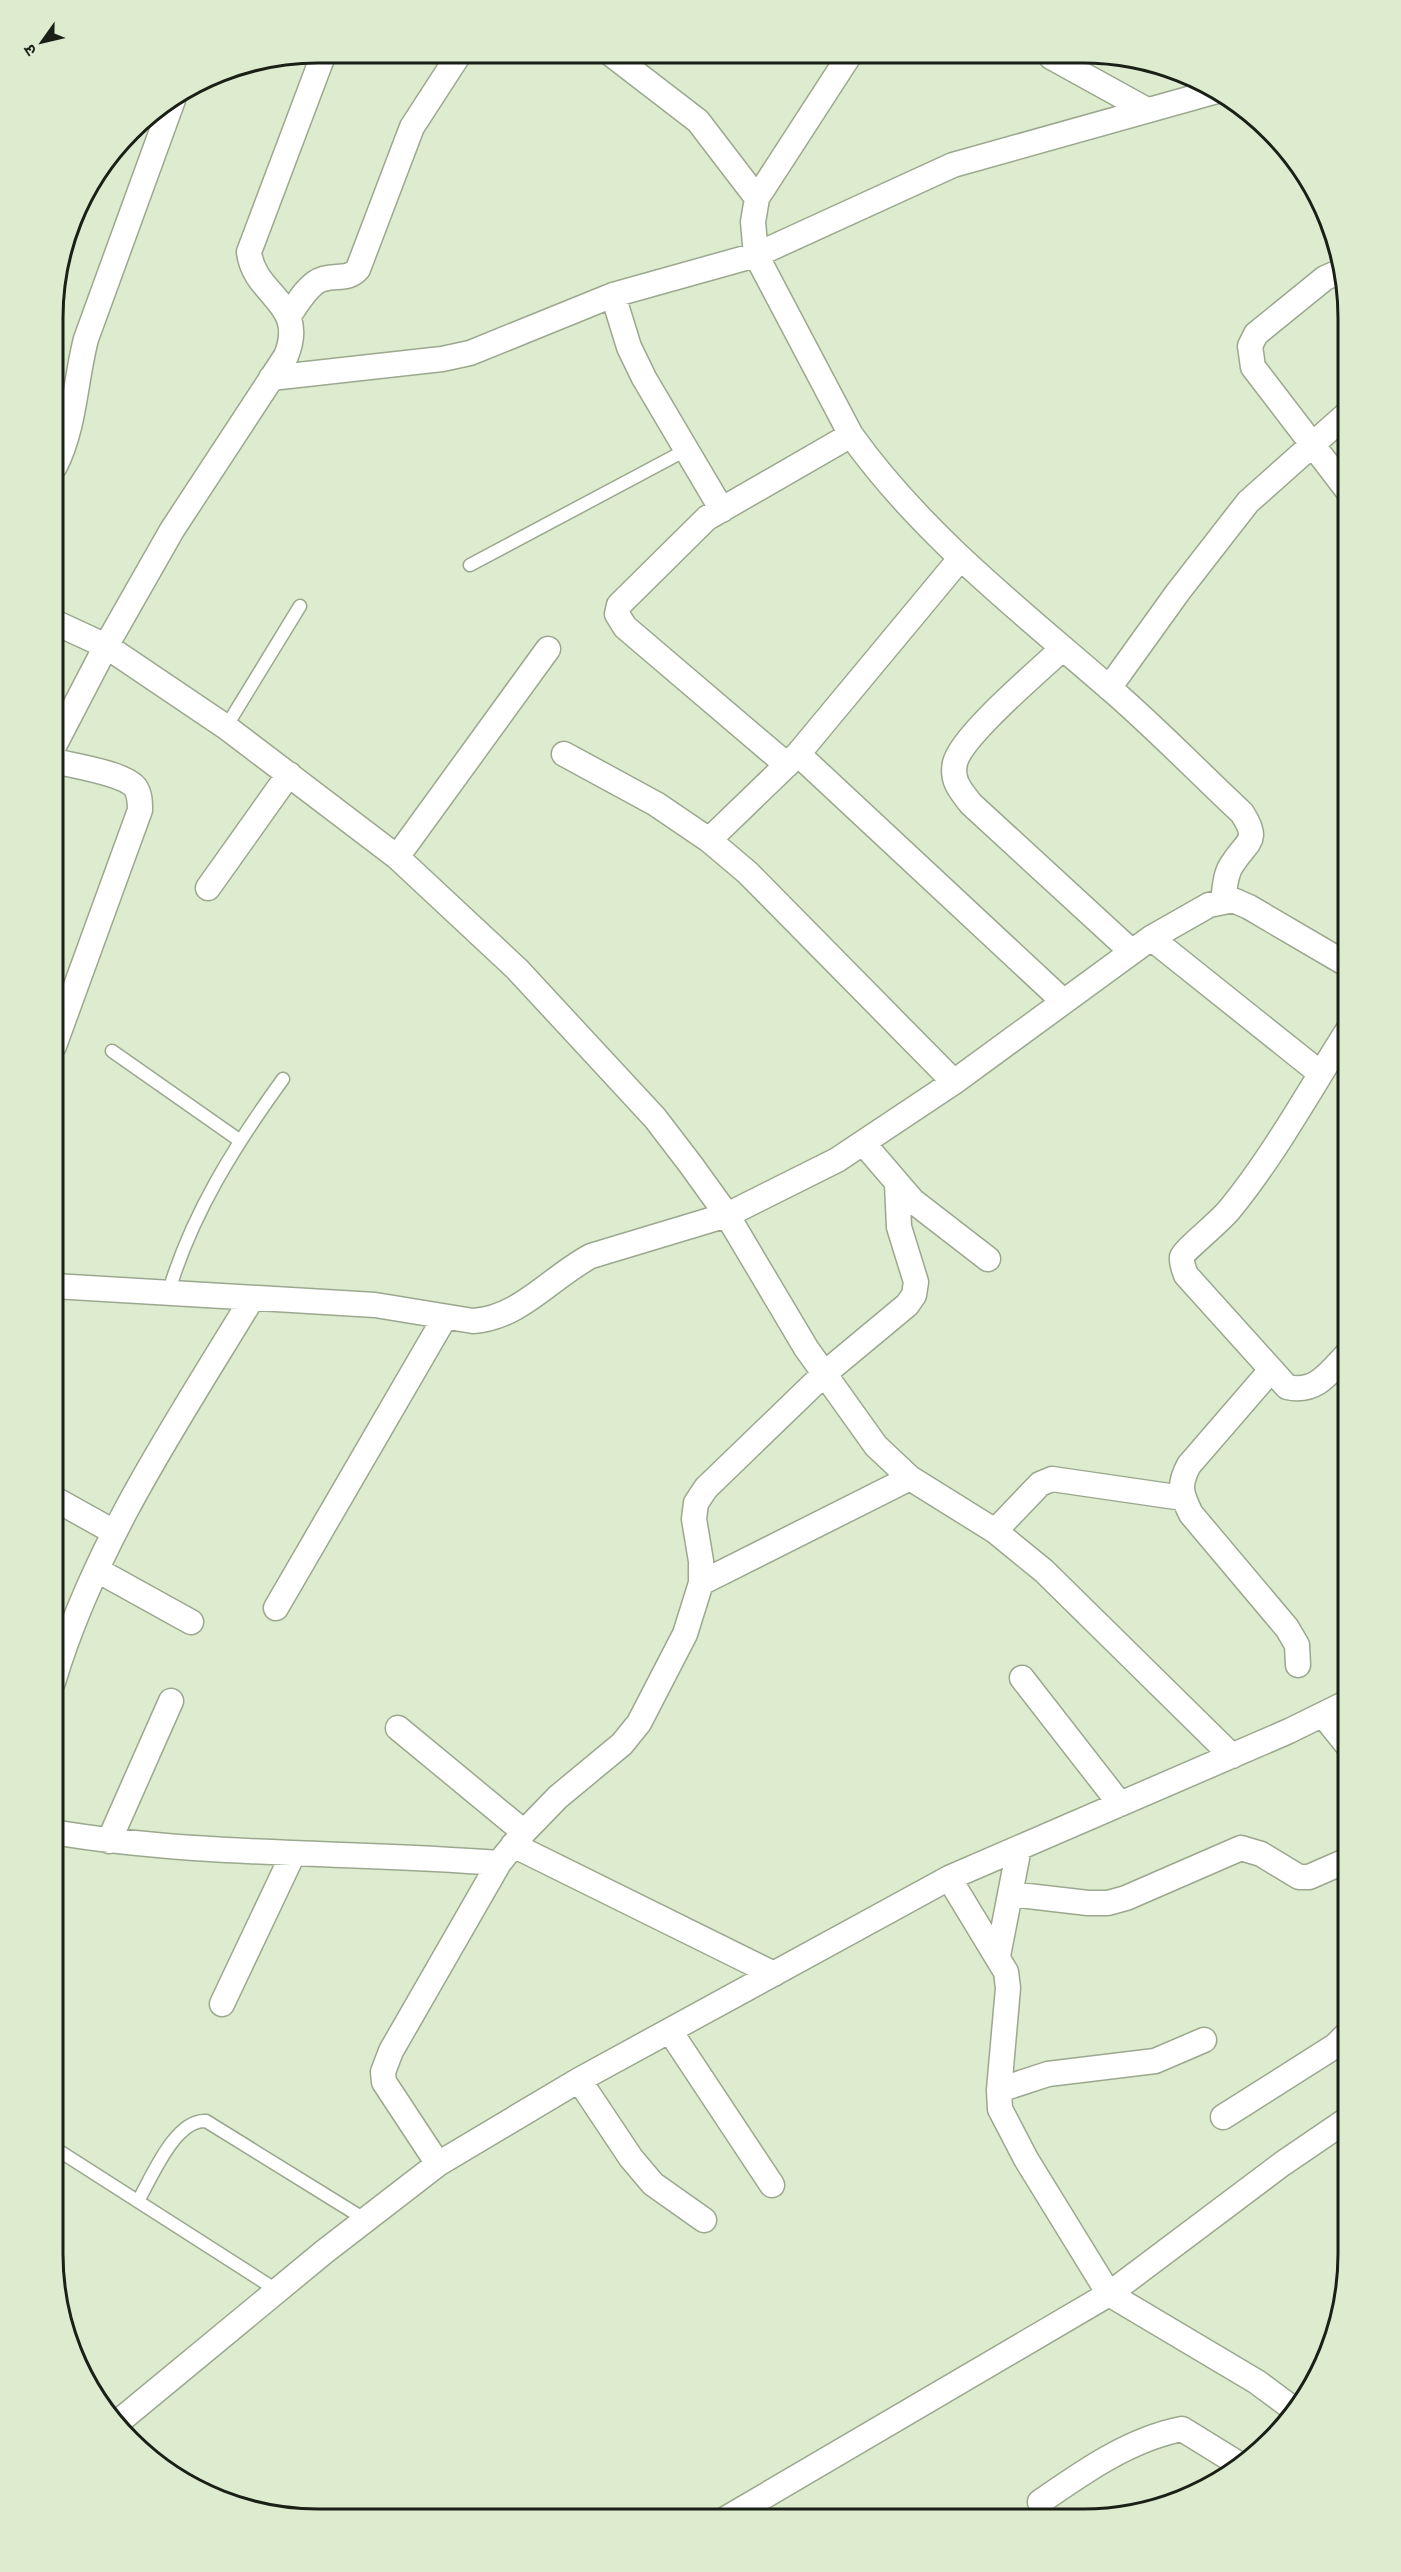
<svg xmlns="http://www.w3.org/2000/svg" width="1401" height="2572" font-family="'PT Sans','Noto Sans Devanagari',sans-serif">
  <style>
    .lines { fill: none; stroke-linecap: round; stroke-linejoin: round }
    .lane-casing { stroke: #9ba88e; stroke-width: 15 }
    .street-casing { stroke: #9ba88e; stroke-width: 27 }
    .lane { stroke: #fff; stroke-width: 12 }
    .street { stroke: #fff; stroke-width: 24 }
    .rim { fill: none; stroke: #1b2016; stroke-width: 3 }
  </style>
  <rect width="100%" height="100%" fill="#ddebcf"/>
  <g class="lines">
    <defs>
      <path id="lane" d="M 470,565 L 686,450
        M 226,727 L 300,606
        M 112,1051 L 239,1140
        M 168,1294 C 191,1215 235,1145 283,1079
        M 53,2147 L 278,2291
        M 138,2201 C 152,2177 175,2119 206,2121 L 366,2220"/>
      <path id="street" d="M 611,54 L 698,121 L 757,198
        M 849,56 L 757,198 L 753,222 L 756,255 L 851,435 C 921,533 1016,607 1107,686 C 1154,726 1197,771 1242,813 C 1260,841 1248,840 1233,863 C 1225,873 1225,888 1223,900
        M 1051,57 L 1147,110
        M 1341,271 L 1325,278 L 1256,334 L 1250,346 L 1253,367 L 1348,491
        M 613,295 L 629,347 L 644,378 L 722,510
        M 288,317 C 296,306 308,283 323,279 C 336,275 349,280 358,269 L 412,127 L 460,53
        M 271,378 L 442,359 L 470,353 L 613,295 L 756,255 L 953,165 L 1217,91
        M 55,466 C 75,427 75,381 86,339 L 173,100
        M 54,622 L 106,646 L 226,727 L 397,857 L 517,969 L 655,1118 L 691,1165 L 727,1215 L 806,1348 L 876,1446 L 910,1478 L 995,1531 L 1044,1571 L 1232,1756
        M 1063,648 C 1040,670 961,736 955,763 C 951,781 961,791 971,804 L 1132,952
        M 1109,688 L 1178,592 L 1248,502 L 1348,413
        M 54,746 L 106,646 L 172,530 L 286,356 C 308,302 254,296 249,252 L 324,53
        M 564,754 L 656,804 L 709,840 L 748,873 L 954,1082
        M 798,754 L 1063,1001
        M 787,765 L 625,627 L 617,614 L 619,605 L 707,518 L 851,435
        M 709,840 L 798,754 L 959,560
        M 397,857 L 548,649
        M 208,888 L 289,774
        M 1151,938 L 1320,1073
        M 54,1046 L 140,810 C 140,802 140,794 135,787 C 123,773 74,766 54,761
        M 864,1144 L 913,1201 L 988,1259
        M 54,1286 L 375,1305 L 473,1321 C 520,1318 551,1277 591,1256 L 727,1215 L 837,1160 L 954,1082 L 1151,938 L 1209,905 L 1233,900 L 1249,907 L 1348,965
        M 1348,1353 C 1330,1372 1316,1394 1287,1387 L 1186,1275 C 1184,1269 1181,1263 1182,1257 C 1184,1250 1222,1220 1230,1209 C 1275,1154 1310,1089 1348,1030
        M 1271,1370 L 1189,1465 C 1178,1485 1181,1494 1191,1514 L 1287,1628 L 1297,1645 L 1298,1665
        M 53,1498 L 114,1532
        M 995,1531 L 1040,1484 L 1052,1479 L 1183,1498
        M 97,1570 L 191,1622
        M 701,1583 L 910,1478
        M 276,1608 L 445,1317
        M 1022,1678 L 1120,1804
        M 53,1682 C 95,1543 177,1422 251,1300
        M 1323,1715 L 1348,1746
        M 398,1728 L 524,1832
        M 53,1832 C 201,1857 350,1851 499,1863
        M 109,1841 L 171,1701
        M 513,1845 L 774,1974
        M 949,1878 L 1006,1972 L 1008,1988 L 999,2090 L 1000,2109 L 1026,2159 L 1109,2294 L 1257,2382 L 1296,2411
        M 1010,1894 L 1088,1903 L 1108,1903 L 1126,1898 L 1241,1848 L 1261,1854 L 1299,1877 L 1309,1877 L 1348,1860
        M 998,1956 L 1019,1848
        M 222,2004 L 293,1854
        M 670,2031 L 772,2185
        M 579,2080 L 631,2158 L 653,2184 L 704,2220
        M 999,2090 L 1048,2074 L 1155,2061 L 1204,2040
        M 1223,2117 L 1335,2046 L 1348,2033
        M 438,2164 L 384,2082 L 383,2072 L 391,2051 L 499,1863 L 524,1832 L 558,1797 L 622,1744 L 639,1723 L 685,1634 L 701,1583 L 701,1561 L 694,1519 L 696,1503 L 706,1488 L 824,1374 L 907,1305 L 914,1295 L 916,1282 L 899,1227 L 897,1184
        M 117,2423 L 324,2252 L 438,2164 L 579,2080 L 949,1878 L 1289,1731 L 1348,1702
        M 1040,2502 C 1083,2472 1130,2439 1182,2429 L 1242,2466
        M 727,2518 L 1109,2294 L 1282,2164 L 1348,2119"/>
    </defs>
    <use href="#lane" class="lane-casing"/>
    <use href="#street" class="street-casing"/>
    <use href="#lane" class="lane"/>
    <use href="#street" class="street"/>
  </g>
  <path d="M0 0H1401V2572H0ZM318 63H1083A255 255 0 0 1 1338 318V2254A255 255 0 0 1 1083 2509H318A255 255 0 0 1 63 2254V318A255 255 0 0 1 318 63Z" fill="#ddebcf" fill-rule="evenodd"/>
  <path class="rim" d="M318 63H1083A255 255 0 0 1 1338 318V2254A255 255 0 0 1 1083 2509H318A255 255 0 0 1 63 2254V318A255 255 0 0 1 318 63Z"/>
  <g transform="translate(42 42) rotate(236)" stroke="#ddebcf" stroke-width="4.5" paint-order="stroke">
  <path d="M0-4.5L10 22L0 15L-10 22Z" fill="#1b2016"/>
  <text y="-9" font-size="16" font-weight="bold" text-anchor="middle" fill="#1b2016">उ</text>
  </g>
</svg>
